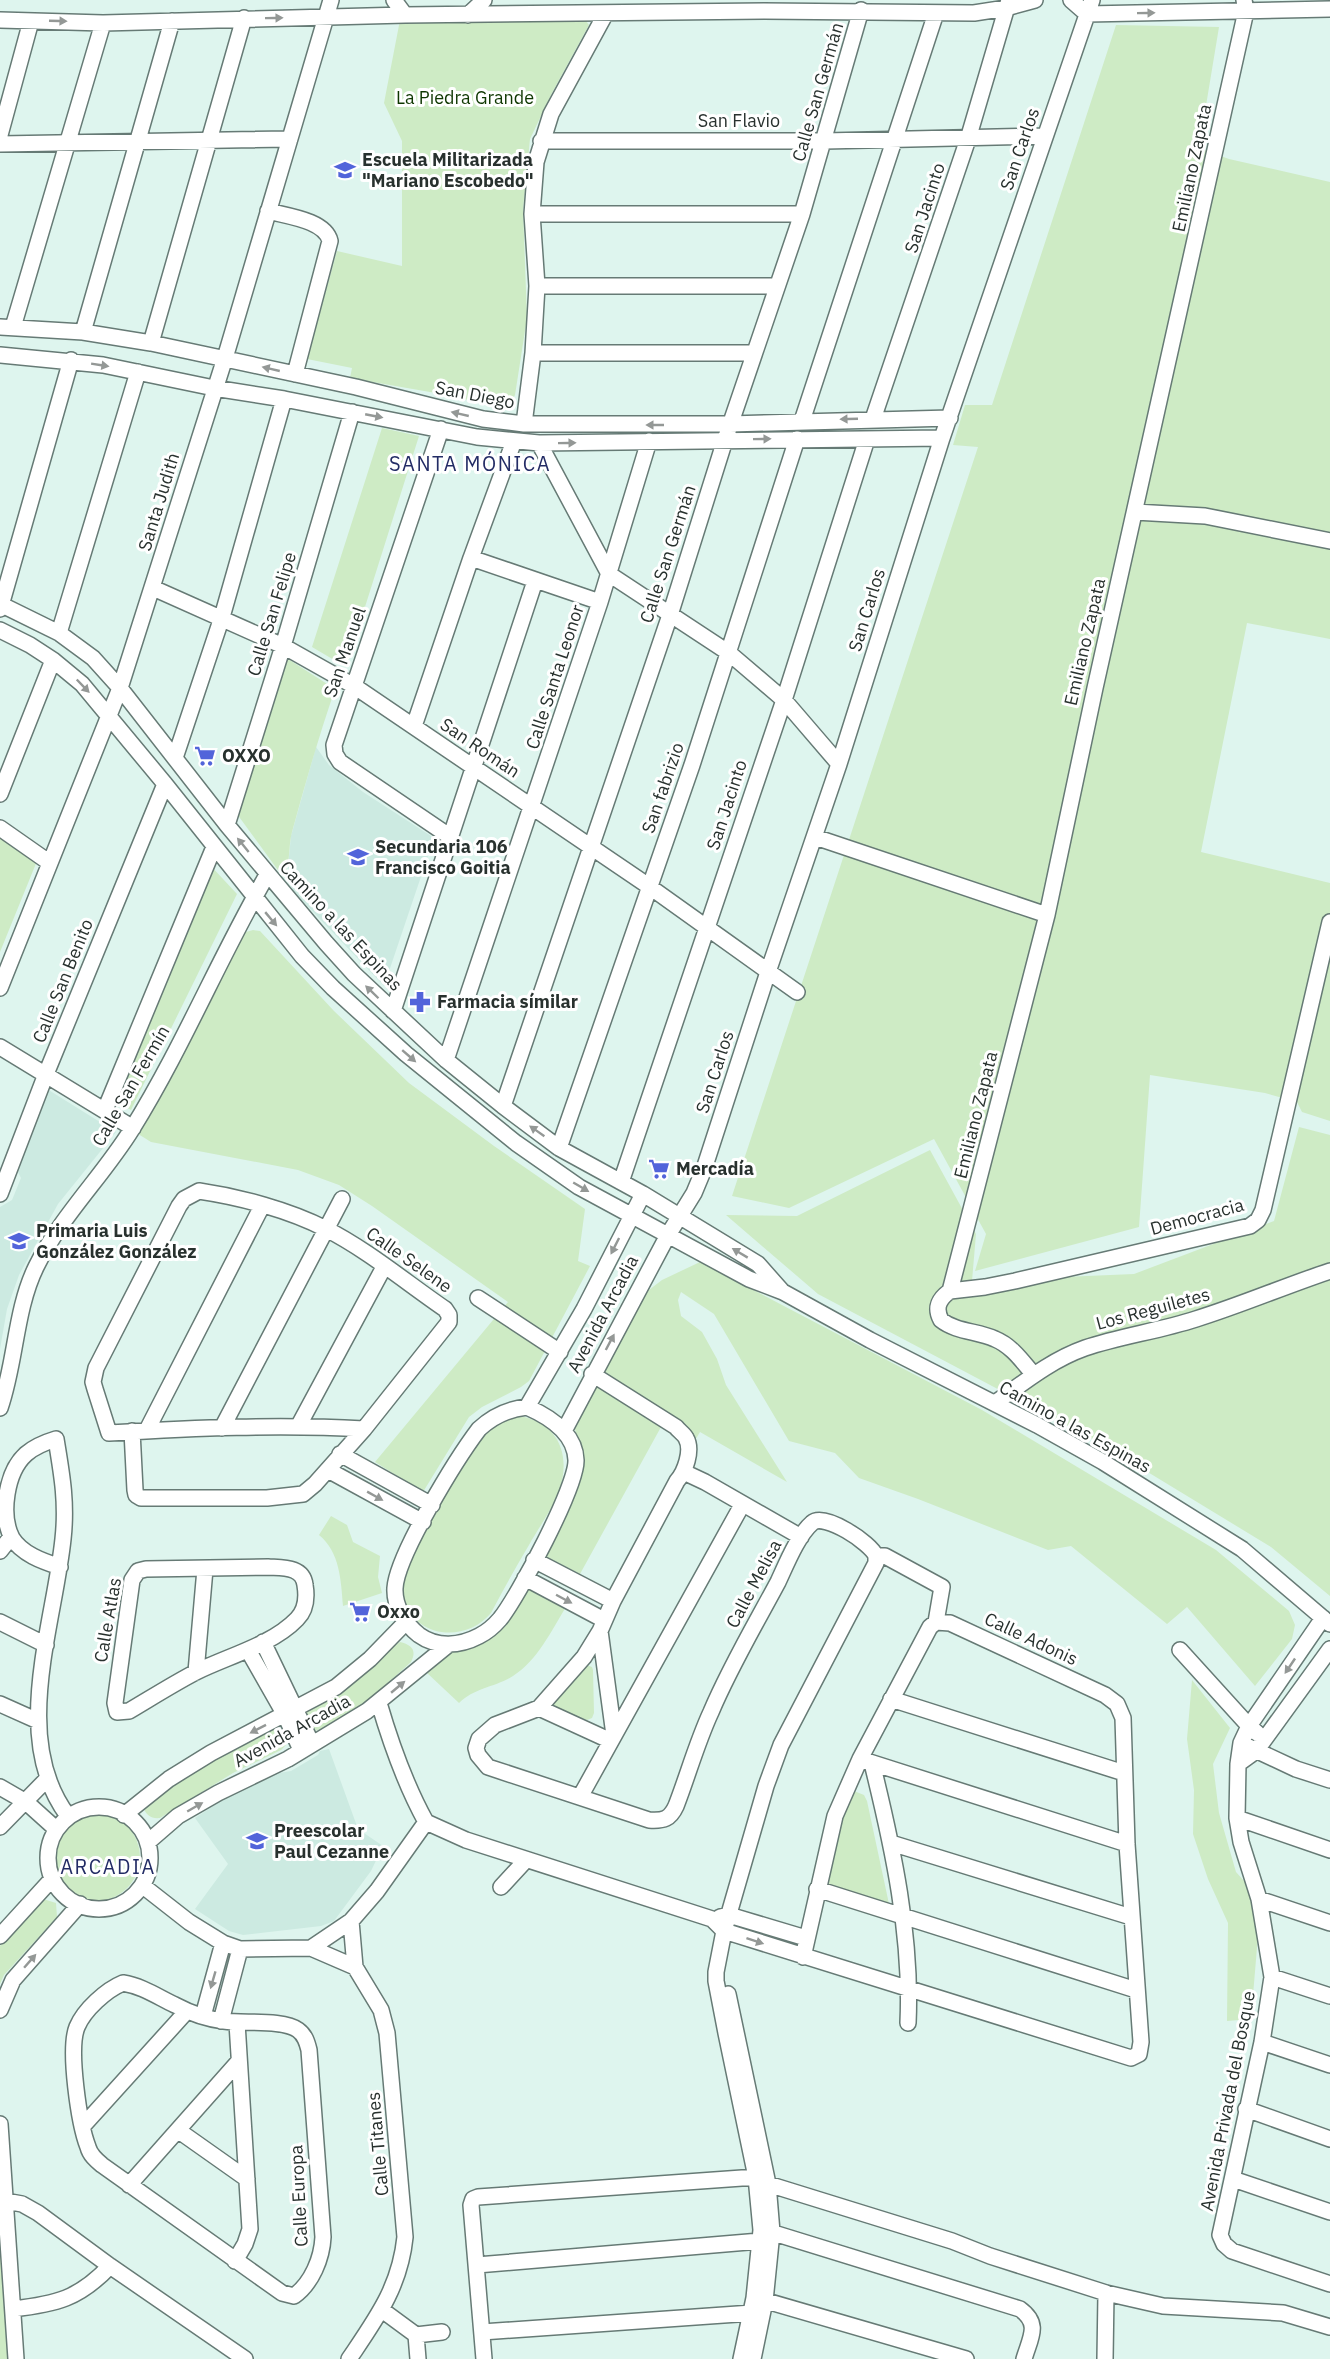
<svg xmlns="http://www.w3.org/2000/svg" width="1330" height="2359" font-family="'IBM Plex Sans',sans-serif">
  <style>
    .built { fill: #cceae1 }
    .green { fill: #ceebc5 }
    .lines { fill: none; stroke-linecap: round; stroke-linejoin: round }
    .minor-casing { stroke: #667a75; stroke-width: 18 }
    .minor { stroke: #fff; stroke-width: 15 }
    .oneway { fill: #949896 }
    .labels { text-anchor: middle; stroke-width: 6; stroke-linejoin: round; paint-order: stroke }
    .street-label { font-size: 18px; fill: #28312e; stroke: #fff }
    .park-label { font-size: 18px; fill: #0e3700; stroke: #fff }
    .poi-label { font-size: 18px; font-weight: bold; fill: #28312e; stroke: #fff; text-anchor: start }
    .neighbourhood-label { font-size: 20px; letter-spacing: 1.5px; fill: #232c65; stroke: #fff }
  </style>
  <rect width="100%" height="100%" fill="#def5ee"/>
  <path class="built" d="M 316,747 L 329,765 L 363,792 L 431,836 L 432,844 L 384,986 L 294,892 L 287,877 L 291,836 Z
    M 47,1089 L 116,1132 L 58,1204 L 19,1275 L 7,1309 L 0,1349 L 0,1207 L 12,1200 L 21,1178 L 16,1168 Z
    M 329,1749 L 358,1829 L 383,1846 L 371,1871 L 334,1921 L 321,1926 L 243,1935 L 229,1931 L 195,1909 L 228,1864 L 195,1818 L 237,1790 L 273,1774 L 291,1771 L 318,1755 L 320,1751 Z"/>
  <path class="green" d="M 400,20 L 586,21 L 589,25 L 552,93 L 530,139 L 523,209 L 527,318 L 515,395 L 507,409 L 447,395 L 350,378 L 352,368 L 307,359 L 337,251 L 402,266 L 402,141 L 384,103 Z
    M 1116,25 L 1219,27 L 1199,148 L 1229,159 L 1330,182 L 1330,639 L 1247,623 L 1201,852 L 1330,883 L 1330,1121 L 1302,1112 L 1297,1102 L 1265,1093 L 1150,1075 L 1139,1227 L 975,1271 L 986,1234 L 934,1139 L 789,1208 L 732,1196 L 978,447 L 953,445 L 965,405 L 992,405 Z
    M 382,428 L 419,436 L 346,667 L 312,647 Z
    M 288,659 L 335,689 C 319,736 305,784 292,832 C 288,847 291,864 283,877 L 237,814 L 280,662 Z
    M 0,838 L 37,861 L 0,952 Z
    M 210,865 L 237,894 L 131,1110 L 115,1101 Z
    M 253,930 L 260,931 L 334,1011 L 409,1083 L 494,1146 L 585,1209 L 578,1261 L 590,1266 L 529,1381 L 521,1387 L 482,1407 L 469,1417 L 423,1492 L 375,1462 L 508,1302 L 372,1206 L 339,1185 L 298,1170 L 151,1142 L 135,1132 L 239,934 Z
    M 1299,1127 L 1330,1135 L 1330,1596 L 1271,1547 L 1100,1443 L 818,1294 L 726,1215 L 797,1216 L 930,1150 L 976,1234 L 972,1281 L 1134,1274 L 1274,1221 Z
    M 700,1262 L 982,1410 L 1216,1550 L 1289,1611 L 1295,1625 L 1292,1639 L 1255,1686 L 1187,1607 L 1167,1624 L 1071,1546 L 1048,1550 L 918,1499 L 859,1478 L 835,1453 L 789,1441 L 714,1314 L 681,1292 L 678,1300 L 681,1316 L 702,1332 L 717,1359 L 726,1385 L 787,1482 L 700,1432 L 694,1442 L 661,1427 L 580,1574 L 543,1555 L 582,1476 L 584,1462 L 573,1422 L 645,1293 L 662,1280 Z
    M 519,1416 C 557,1422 571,1453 560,1488 C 554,1507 539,1527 529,1545 C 516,1567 503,1590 491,1613 C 466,1643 415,1639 403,1598 C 400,1589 402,1579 404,1570 L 478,1434 L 507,1417 Z
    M 331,1516 L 347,1525 L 353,1542 L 380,1556 L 378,1577 L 382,1593 L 343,1606 C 341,1581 340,1552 319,1535 Z
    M 525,1587 L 566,1607 C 551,1631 538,1660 513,1676 C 496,1687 474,1688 459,1703 L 426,1672 C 431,1667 435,1662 440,1658 C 455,1647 476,1648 491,1637 C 507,1627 516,1603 525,1587 Z
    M 400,1642 C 412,1645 417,1650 411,1662 C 390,1681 339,1731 311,1731 L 303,1715 C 317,1700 341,1692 358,1679 C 372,1668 384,1651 400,1642 Z
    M 584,1664 L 592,1667 L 593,1670 L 594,1713 L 592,1718 L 587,1720 L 551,1707 L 552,1702 Z
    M 1192,1680 L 1230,1728 L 1213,1764 L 1219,1813 L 1236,1872 L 1261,1900 L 1251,2019 L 1227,2021 L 1228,1923 L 1208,1879 L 1193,1834 L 1194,1790 L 1187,1739 Z
    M 273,1728 L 278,1728 L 287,1735 L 286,1745 L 281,1750 L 233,1773 L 160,1818 C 151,1819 146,1815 143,1807 L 186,1773 Z
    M 854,1791 L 864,1795 L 867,1801 L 889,1904 L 821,1882 L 850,1792 Z
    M52 1857a44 44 0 1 1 88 0a44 44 0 1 1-88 0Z
    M 43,1899 L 56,1903 L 57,1917 L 4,1975 L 0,1984 L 0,1946 Z
    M 0,2237 L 1,2240 L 8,2359 L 0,2359 Z"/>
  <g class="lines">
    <defs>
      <path id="minor" d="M 394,0 L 405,15
        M 1071,0 L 1087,14 L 1330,9
        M 468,15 L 484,0
        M 0,20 L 103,23 L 405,15 L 764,11 L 974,13 L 1006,8 L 1035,0
        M 0,135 L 31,21
        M 541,141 L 825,141 L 1045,136
        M 0,144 L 290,139
        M 268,211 C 286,216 325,220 330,241 L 295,374
        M 532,214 L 802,214
        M 537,286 L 776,286
        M 0,327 L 83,332 L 151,343 L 356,387 L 483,419 L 524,424 L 730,424 L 950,418
        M 13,327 L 103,23
        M 83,332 L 172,21
        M 151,343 L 244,18
        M 533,353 L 754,353
        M 0,355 L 103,365 L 214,388 L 284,399 L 477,437 L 539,443 L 942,438
        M 873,419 L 968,139 L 1009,0
        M 802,421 L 936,13
        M 524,424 L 533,353 L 537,286 L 532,214 L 536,162 L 551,114 L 606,13
        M 441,429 L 334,745 L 335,754 L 340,762 L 449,836
        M 539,443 L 609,574 L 729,653 L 784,700 L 839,764
        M 1135,512 L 1205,516 L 1330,541
        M 471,558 L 600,602
        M 153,588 L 283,646 L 354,686 L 650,887 L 797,992
        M 0,604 L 59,633 L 93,658 L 120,688 L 227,825 L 326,943 L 354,974 L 446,1060 L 503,1106 L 559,1148 L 643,1194 L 758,1264 L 781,1290
        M 0,609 L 71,360
        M 0,630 L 30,645 L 53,660 L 82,684 L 165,784 L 302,956 L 333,988 L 406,1054 L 516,1143 L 579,1187 L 749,1279 L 783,1292 L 870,1340 L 1037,1425 L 1103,1462 L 1242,1549 L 1330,1624
        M 59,633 L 138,372
        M 414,726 L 471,558 L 514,441
        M 175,758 L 222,617 L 284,399
        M 0,794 L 53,660
        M 227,825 L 283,646 L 352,412
        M 0,828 L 50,863
        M 815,837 L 1047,915
        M 0,988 L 120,688 L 225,358 L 331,0
        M 393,1011 L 535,581
        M 0,1047 L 133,1128
        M 446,1060 L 600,602 L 649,441
        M 503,1106 L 670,615 L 725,440 L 802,214 L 861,10
        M 105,1110 L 214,847
        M 559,1148 L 692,765 L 797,439
        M 621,1182 L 784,700 L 867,439
        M 0,1194 L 46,1074 L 165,784
        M 950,1291 L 1047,915 L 1095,688 L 1246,11 L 1244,0
        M 950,1291 L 985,1287 L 1015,1281 L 1250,1226 L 1258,1220 L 1263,1210 L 1330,922
        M 950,1291 C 940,1298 934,1307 941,1320 C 956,1332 978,1331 995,1339 C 1012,1346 1022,1361 1034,1375
        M 478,1298 L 560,1352
        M 592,1374 L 676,1427 C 679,1431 684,1434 686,1438 C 693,1450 685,1472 677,1481 L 613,1601 L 600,1631 L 584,1657 L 539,1708 L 495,1725 L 479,1739 L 476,1748 L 478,1755 L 488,1767 L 649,1820 C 664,1821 670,1819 676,1806 C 688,1775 697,1742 711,1712 C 730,1667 755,1625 778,1582 C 786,1565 798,1535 812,1523 C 824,1512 871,1543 876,1556 L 876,1563 L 781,1745 L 766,1786 L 724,1931 L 716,1972 L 716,1981 L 726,2033 L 756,2177 L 761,2230 L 754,2298 L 741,2359
        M 995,1403 C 1023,1383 1051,1360 1085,1348 C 1121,1336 1159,1331 1196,1319 C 1241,1305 1285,1286 1330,1271
        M 527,1407 C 550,1417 575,1433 576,1460 C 577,1486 518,1597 500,1619 C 494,1626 487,1632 479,1636 C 460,1646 437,1648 419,1635 C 405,1624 394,1606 395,1588 C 397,1555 457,1458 479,1429 C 493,1416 508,1409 527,1407 Z
        M 527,1407 L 584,1309 L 643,1194
        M 0,1408 C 16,1362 15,1310 36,1267 C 61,1216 103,1176 132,1129 C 183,1047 219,958 267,875
        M 299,1425 L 384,1267
        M 222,1428 L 342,1199
        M 147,1430 L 262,1206
        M 132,1431 L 135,1490 L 136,1495 L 141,1498 L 267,1498 L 303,1494 L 315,1484 L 364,1429 L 449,1322 L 449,1315 L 445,1309 C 407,1283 366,1249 326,1229 C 289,1210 240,1197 199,1191 L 184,1199 L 179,1206 L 96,1368 L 93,1382 L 95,1389 L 109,1433 C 194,1428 279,1424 364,1429
        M 564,1431 L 668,1235 L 694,1193 L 704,1169 L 768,972 L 839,764 L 942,438 L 1092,0
        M 340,1454 L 432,1505
        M 328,1470 L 423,1522
        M 683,1474 L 688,1474 L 705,1482 L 801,1537
        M 0,1551 L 11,1537
        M 876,1556 L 885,1556 L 942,1587 L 936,1622
        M 534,1560 L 613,1601
        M 60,1567 C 42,1561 22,1554 12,1538 C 0,1515 6,1472 26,1454 C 34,1447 46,1442 56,1439 C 62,1475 67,1503 63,1539 C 54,1626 10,1739 68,1816
        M 268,1567 C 282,1568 303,1566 305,1585 C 307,1597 306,1610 297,1619 C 272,1645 228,1656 196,1672 C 173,1684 151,1698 129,1711 L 117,1712 L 115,1703 L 132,1580 L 138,1571 L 146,1569 Z
        M 525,1578 L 604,1620
        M 1323,1618 L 1249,1726 L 1241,1743 L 1238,1764 L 1237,1818 L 1241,1842 L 1259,1899 L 1272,1977 L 1262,2042 L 1220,2235 L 1224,2244 L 1232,2251 L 1330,2284
        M 0,1622 L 46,1645
        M 600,1631 L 614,1735
        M 263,1642 L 312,1744
        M 248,1650 L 285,1715 L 301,1750
        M 1180,1650 L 1249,1726 L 1257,1733
        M 196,1672 L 205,1569
        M 891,1699 L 1124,1773
        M 379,1703 C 391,1744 405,1784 426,1822
        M 0,1704 L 38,1721
        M 539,1708 L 611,1741
        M 1249,1747 L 1296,1769 L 1330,1780
        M 860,1759 L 1127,1844
        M 872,1763 C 893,1848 912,1936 908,2023
        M 1238,1764 L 1256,1751 L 1330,1649
        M 0,1787 L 26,1802 L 56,1829
        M 580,1797 L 742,1505
        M48 1858a51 51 0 1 1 102 0a51 51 0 1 1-102 0Z
        M 124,1815 L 169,1779 L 211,1753 L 336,1687 L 370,1659 L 406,1622
        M 1237,1818 L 1330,1850
        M 426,1822 L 466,1840 L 712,1919 L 724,1931 L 1131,2058 L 1139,2054 L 1141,2042 L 1127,1844 L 1123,1718 L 1117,1704 L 1105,1695 L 950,1623 L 936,1622 L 930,1627 L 860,1759 L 835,1816 L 803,1957
        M 0,1827 L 48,1778
        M 148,1842 L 178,1816 L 218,1793 L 288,1759 L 367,1711 L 448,1645
        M 891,1843 L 1131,1917
        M 143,1886 L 189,1922 L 223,1943 L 240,1949 L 311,1948 L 351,1921 L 377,1891 L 426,1822
        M 501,1887 L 526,1860
        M 817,1889 L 1136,1990
        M 1259,1899 L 1330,1923
        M 720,1917 L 729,1915 L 806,1938
        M 351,1921 L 355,1967
        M 0,1936 L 51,1880
        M 311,1948 L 355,1967 L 381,2010 L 387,2033 L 405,2237 C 400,2287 376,2319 349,2359
        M 1272,1977 L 1330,1996
        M 123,1983 C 142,1986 158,1997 175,2005 C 190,2013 207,2019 224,2021 C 243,2024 283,2019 298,2030 C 305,2035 307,2042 309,2050 L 323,2237 C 322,2258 312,2283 294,2296 L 282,2293 L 102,2165 C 96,2160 90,2155 88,2147 C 79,2124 68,2049 77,2027 C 84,2010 106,1990 123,1983 Z
        M 728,1994 L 768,2184 L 772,2232 L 765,2301 L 753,2359
        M 0,2010 L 13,1980 L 80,1904
        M 203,2016 L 223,1943
        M 221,2021 L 240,1949
        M 1262,2042 L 1330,2065
        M 1246,2109 L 1330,2139
        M 0,2124 L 16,2359
        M 82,2127 L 187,2011
        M 179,2131 L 247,2179
        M 1233,2179 L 1330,2212
        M 129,2185 L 239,2061
        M 0,2200 L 22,2204 L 38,2213 L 110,2266 L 245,2359
        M 764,2230 L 1020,2309 C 1041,2324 1030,2338 1024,2359
        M 235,2261 L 245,2244 L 250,2229 L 237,2023
        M 477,2265 L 760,2241
        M 756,2298 L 966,2359
        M 13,2309 C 56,2304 79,2299 110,2266
        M 382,2310 L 416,2335 L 442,2332
        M 482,2332 L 752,2313
        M 416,2335 L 418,2359
        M 484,2359 L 471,2205 L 473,2199 L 478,2197 L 756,2177 L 768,2184 L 952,2241 L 990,2256 L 1106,2293 L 1163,2306 L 1283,2313 L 1330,2327
        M 1105,2359 L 1106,2293"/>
    </defs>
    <use href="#minor" class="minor-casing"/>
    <use href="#minor" class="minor"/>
  </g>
  <defs><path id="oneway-solid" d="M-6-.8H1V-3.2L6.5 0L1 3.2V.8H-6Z" transform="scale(1.5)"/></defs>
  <g class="oneway">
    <use href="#oneway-solid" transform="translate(1146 13) rotate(-1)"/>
    <use href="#oneway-solid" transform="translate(274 18) rotate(-1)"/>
    <use href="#oneway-solid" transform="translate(58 21) rotate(2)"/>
    <use href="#oneway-solid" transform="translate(100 365) rotate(9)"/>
    <use href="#oneway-solid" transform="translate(271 369) rotate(-167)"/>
    <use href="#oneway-solid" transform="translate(460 414) rotate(-167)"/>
    <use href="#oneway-solid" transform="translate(374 416) rotate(11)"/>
    <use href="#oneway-solid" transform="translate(849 419) rotate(178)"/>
    <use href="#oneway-solid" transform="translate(655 425) rotate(180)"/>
    <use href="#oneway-solid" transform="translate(762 439) rotate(-1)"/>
    <use href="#oneway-solid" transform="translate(567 443) rotate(-1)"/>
    <use href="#oneway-solid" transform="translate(83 686) rotate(46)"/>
    <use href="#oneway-solid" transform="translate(243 845) rotate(-129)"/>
    <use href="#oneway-solid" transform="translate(271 919) rotate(50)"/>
    <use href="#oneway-solid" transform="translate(372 992) rotate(-136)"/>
    <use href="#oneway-solid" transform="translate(409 1056) rotate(41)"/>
    <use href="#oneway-solid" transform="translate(537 1131) rotate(-145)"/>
    <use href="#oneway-solid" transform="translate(581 1187) rotate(30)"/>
    <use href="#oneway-solid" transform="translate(615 1246) rotate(117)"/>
    <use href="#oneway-solid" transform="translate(740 1253) rotate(-149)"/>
    <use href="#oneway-solid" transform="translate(610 1342) rotate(-62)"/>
    <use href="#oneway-solid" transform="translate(375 1496) rotate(29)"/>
    <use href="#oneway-solid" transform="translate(564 1599) rotate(28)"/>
    <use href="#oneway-solid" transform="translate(1290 1666) rotate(124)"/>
    <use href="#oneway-solid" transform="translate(398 1687) rotate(-40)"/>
    <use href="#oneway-solid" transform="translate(258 1729) rotate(153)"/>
    <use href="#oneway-solid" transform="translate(195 1807) rotate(-30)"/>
    <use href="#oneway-solid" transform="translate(755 1941) rotate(18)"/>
    <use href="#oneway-solid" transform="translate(30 1961) rotate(-49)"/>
    <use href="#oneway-solid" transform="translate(213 1980) rotate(106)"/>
  </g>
  <defs>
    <symbol id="school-bare" viewBox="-9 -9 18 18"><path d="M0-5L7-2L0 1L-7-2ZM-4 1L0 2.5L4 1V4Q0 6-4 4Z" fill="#5264da" stroke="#fff" stroke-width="2.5" paint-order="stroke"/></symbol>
    <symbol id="supermarket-bare" viewBox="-9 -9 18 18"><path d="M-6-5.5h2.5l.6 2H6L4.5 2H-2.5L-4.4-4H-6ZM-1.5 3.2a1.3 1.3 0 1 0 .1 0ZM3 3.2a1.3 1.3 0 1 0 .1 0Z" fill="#5264da" stroke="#fff" stroke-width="2.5" paint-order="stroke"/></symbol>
    <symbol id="pharmacy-bare" viewBox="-9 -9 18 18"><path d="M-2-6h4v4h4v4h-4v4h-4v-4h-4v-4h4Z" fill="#5264da" stroke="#fff" stroke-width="2.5" paint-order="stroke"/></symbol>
  </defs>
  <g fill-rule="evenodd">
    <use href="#school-bare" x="330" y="155" width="30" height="30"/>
    <use href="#supermarket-bare" x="190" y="741" width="30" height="30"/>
    <use href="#school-bare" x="343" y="842" width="30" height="30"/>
    <use href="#pharmacy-bare" x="405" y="987" width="30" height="30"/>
    <use href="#supermarket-bare" x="644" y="1154" width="30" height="30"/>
    <use href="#school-bare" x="4" y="1226" width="30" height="30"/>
    <use href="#supermarket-bare" x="345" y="1597" width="30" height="30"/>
    <use href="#school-bare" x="242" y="1826" width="30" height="30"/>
  </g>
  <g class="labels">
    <g class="street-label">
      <text transform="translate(818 92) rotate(-74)" y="6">Calle San Germán</text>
      <text x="739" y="127">San Flavio</text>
      <text transform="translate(1020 149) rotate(-71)" y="6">San Carlos</text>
      <text transform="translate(1192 168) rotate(-78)" y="6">Emiliano Zapata</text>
      <text transform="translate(925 208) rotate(-72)" y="6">San Jacinto</text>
      <text transform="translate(475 395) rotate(11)" y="6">San Diego</text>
      <text transform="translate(159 502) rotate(-73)" y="6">Santa Judith</text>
      <text transform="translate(668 554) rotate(-72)" y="6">Calle San Germán</text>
      <text transform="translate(867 610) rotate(-73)" y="6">San Carlos</text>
      <text transform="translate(272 614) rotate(-73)" y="6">Calle San Felipe</text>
      <text transform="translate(1085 642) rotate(-77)" y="6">Emiliano Zapata</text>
      <text transform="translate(345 652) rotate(-71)" y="6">San Manuel</text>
      <text transform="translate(555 677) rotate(-72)" y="6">Calle Santa Leonor</text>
      <text transform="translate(480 748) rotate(34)" y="6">San Román</text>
      <text transform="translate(663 788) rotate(-71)" y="6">San fabrizio</text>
      <text transform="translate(727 805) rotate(-72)" y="6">San Jacinto</text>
      <text transform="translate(341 926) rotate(47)" y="6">Camino a las Espinas</text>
      <text transform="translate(63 981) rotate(-68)" y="6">Calle San Benito</text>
      <text transform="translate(715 1072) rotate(-72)" y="6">San Carlos</text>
      <text transform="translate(131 1086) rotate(-60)" y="6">Calle San Fermín</text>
      <text transform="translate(976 1115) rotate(-76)" y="6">Emiliano Zapata</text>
      <text transform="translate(1197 1217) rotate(-15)" y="6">Democracia</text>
      <text transform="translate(409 1260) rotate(35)" y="6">Calle Selene</text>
      <text transform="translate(1153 1309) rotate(-15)" y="6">Los Reguiletes</text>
      <text transform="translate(603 1314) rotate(-62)" y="6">Avenida Arcadia</text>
      <text transform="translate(1075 1427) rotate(29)" y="6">Camino a las Espinas</text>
      <text transform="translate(754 1584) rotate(-62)" y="6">Calle Melisa</text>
      <text transform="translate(108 1620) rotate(-80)" y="6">Calle Atlas</text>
      <text transform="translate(1031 1639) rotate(25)" y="6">Calle Adonis</text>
      <text transform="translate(292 1731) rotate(-29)" y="6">Avenida Arcadia</text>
      <text transform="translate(1228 2101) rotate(-79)" y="6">Avenida Privada del Bosque</text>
      <text transform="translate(378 2144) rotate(-95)" y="6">Calle Titanes</text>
      <text transform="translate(299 2196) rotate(-93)" y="6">Calle Europa</text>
    </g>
    <g class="park-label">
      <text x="465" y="104">La Piedra Grande</text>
    </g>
    <g class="poi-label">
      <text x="362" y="166">Escuela Militarizada<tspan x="362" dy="21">"Mariano Escobedo"</tspan></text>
      <text x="222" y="762">OXXO</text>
      <text x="375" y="853">Secundaria 106<tspan x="375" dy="21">Francisco Goitia</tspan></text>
      <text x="437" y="1008">Farmacia símilar</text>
      <text x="676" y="1175">Mercadía</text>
      <text x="36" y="1237">Primaria Luis<tspan x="36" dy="21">González González</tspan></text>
      <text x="377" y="1618">Oxxo</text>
      <text x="274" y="1837">Preescolar<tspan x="274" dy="21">Paul Cezanne</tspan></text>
    </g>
    <g class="neighbourhood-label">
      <text x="470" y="471">SANTA MÓNICA</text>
      <text x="108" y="1874">ARCADIA</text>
    </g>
  </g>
</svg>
